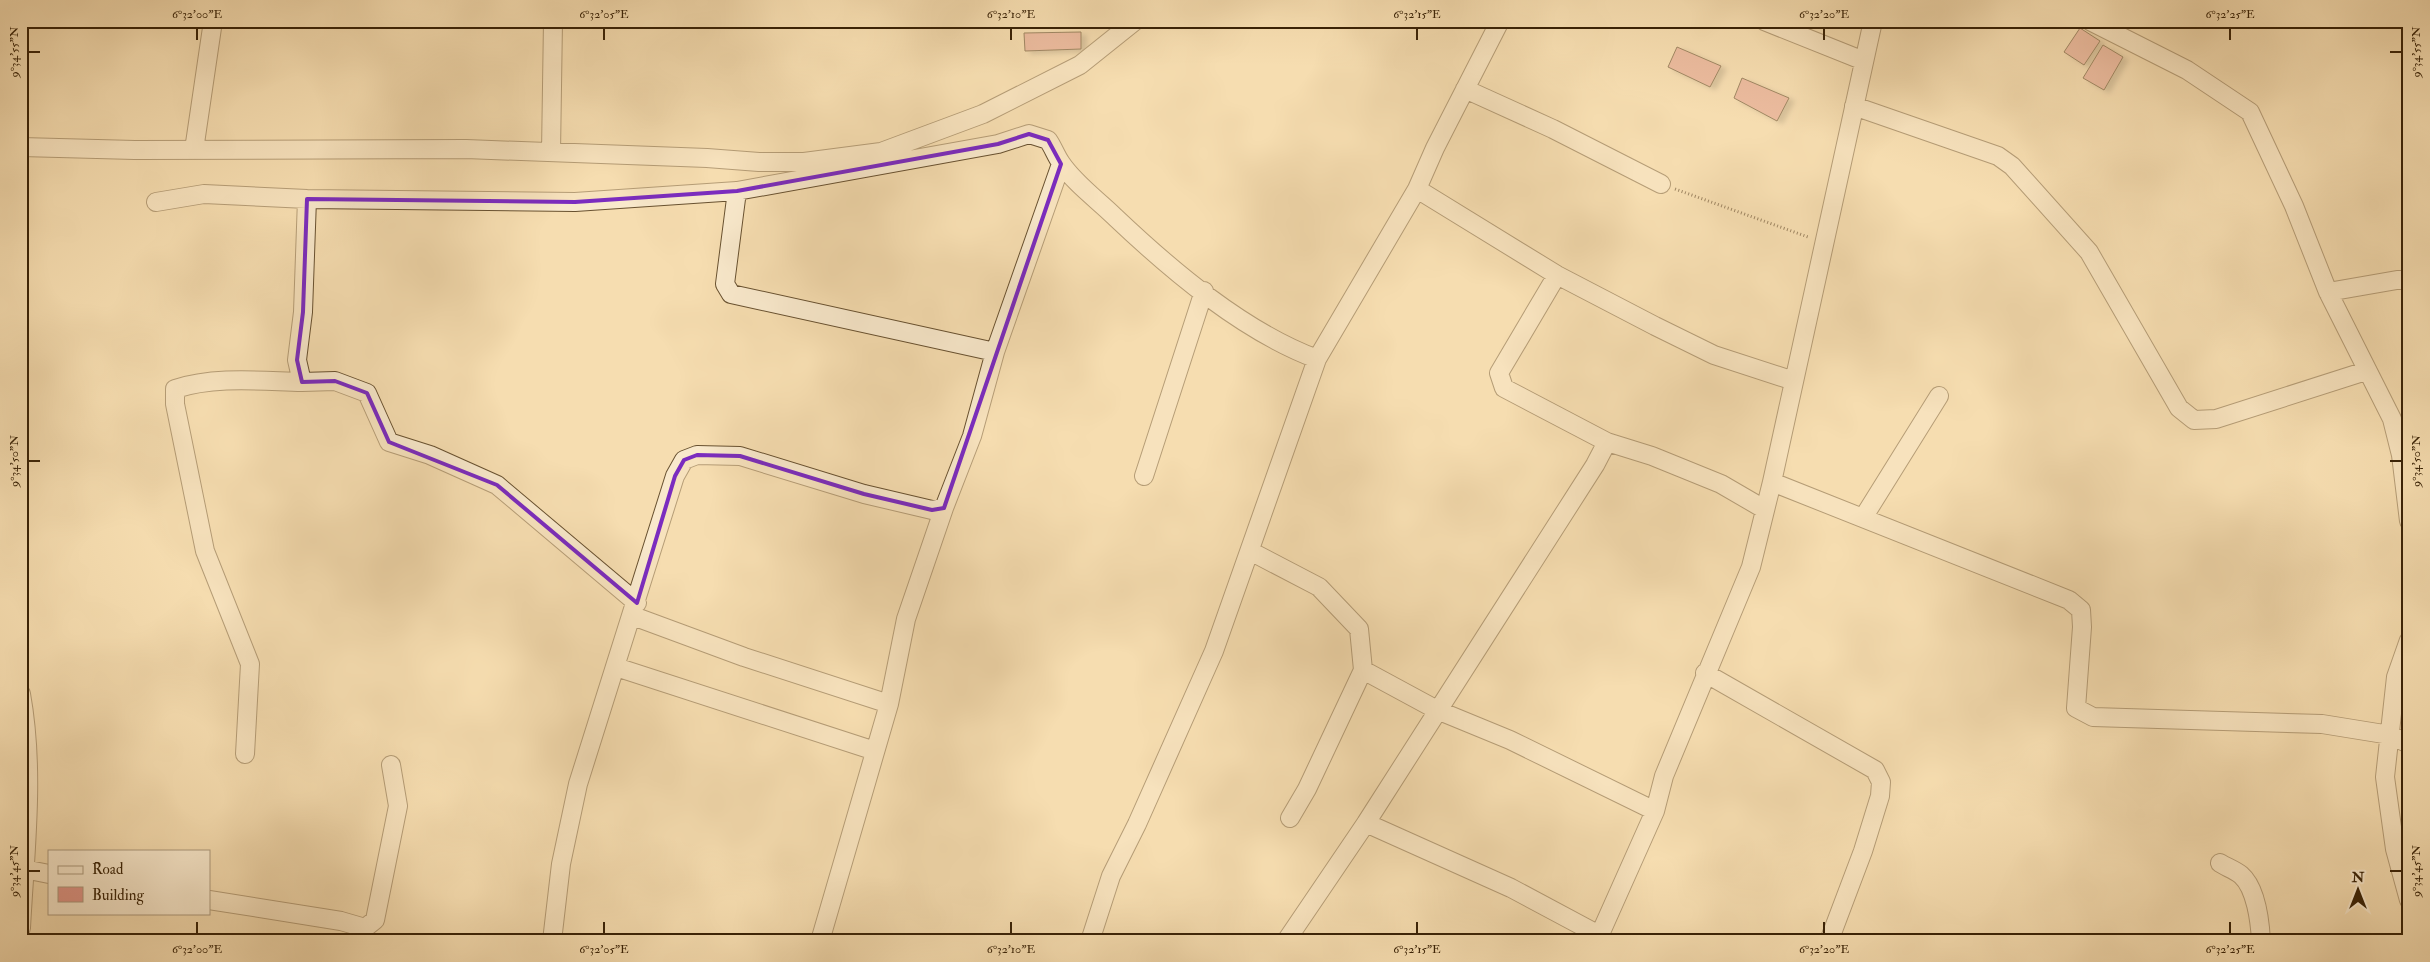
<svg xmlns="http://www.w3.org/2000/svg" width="2430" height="962" font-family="'IM FELL Double Pica',serif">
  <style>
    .building { fill: #e19689; stroke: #392206; filter: url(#shadow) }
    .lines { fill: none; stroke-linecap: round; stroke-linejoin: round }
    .minor-casing { stroke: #685130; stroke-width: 20 }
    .path { stroke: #392206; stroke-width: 3; stroke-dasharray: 1 2.5; stroke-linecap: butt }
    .minor { stroke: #f9e9cc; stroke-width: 18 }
    .marked { fill: none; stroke: #7b2cbf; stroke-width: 4; stroke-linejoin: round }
    .ticks { fill: none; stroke: #392206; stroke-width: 2 }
    .neatline { fill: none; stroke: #392206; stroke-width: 2 }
    .ticks-label { font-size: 12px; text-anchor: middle; fill: #392206 }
  </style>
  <defs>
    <filter id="shadow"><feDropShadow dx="5.5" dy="3" stdDeviation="2.5" flood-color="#0004"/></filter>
  </defs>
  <rect width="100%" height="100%" fill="#f6ddb0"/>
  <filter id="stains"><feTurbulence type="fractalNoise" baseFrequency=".004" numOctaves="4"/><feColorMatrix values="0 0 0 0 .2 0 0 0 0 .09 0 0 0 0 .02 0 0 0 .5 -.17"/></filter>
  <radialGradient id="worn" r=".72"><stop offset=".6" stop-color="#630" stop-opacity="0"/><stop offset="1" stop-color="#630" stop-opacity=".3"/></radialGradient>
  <path class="building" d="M 2080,28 L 2100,41 L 2084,65 L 2064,52 Z
    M 1081,32 L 1081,49 L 1025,51 L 1024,33 Z
    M 2103,45 L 2123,57 L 2104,90 L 2083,78 Z
    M 1677,47 L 1721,66 L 1710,87 L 1668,67 Z
    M 1742,78 L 1789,98 L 1777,121 L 1734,98 Z"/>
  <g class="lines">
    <defs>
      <path id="minor" d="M 1764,21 L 1864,61
        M 2090,21 L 2187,70 L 2250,112 L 2294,206 L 2328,292 L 2392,419 L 2401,455 L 2409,521
        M 1465,89 L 1553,129 L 1661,184
        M 1854,106 L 1998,156 L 2012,166 L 2089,252 L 2179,408 L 2194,420 L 2216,419 L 2366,371
        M 21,147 L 135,150 L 466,149 L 707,158 L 759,162 L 804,162 L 881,152 L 983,114 L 1080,65 L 1135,21
        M 194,150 L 213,21
        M 551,152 L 553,21
        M 1417,189 L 1557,275 L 1655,326 L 1714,355 L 1794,381
        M 737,191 L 725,284 L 731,294 L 995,352
        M 307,199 L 303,312 L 297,360 L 302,382 L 335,381 L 367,393 L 389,442 L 430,455 L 497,485 L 637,603
        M 156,202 L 204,194 L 307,199 L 575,202 L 737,191 L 998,144 L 1029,134 L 1048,140 C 1053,147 1056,156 1061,163 C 1075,184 1098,200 1115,217 C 1172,271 1244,332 1317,359
        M 1557,275 L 1499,373 L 1504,388 L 1607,442 L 1652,456 L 1721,484 L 1764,509
        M 2328,292 L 2397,280 L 2409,280
        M 1144,476 L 1204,291
        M 1772,482 L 2069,600 L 2081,610 L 2082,627 L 2076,708 L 2093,717 L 2322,724 L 2390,735 L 2409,744
        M 1863,518 L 1939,396
        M 1250,551 L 1319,587 L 1359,629 L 1363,670 L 1437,710 L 1510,740 L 1655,811
        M 633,616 L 744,657 L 889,704
        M 2409,640 L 2396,677 L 2385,777 L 2395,849 L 2409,900
        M 616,667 L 875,751
        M 1705,673 L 1875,770 L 1881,782 L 1880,796 L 1863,851 L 1829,941
        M 21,694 C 35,771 25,851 21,928
        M 245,754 L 250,664 L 205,551 L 175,404 L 175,389 C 215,376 260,381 302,382
        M 1290,818 L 1307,789 L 1363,670
        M 1366,823 L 1511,888 L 1599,935
        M 2220,863 C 2226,867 2235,870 2241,875 C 2256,888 2260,922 2261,941
        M 24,869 L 49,874
        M 209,900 L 341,921 L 365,928 L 375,920 L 398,806 L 391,765
        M 552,941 L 561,864 L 578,784 L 675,476 L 684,460 L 697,455 L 740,456 L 864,494 L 932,510 L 944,508 L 972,436 L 995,352 L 1061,164
        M 820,941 L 889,704 L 906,619 L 944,508
        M 1090,941 L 1111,876 L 1137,824 L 1214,651 L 1317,359 L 1417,189 L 1435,148 L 1500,21
        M 1286,941 L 1366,823 L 1595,465 L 1607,442
        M 1597,941 L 1655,811 L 1664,776 L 1751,567 L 1772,482 L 1873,21"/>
    </defs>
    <use href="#minor" class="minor-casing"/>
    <path class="path" d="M 1675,189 L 1808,237"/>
    <use href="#minor" class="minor"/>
  </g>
  <path d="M0 0H2430V962H0ZM 1029,134 L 1048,140 L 1061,164 L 944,508 L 932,510 L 864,494 L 740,456 L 697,455 L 684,460 L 675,476 L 637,603 L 497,485 L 389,442 L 367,393 L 335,381 L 302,382 L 297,360 L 303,312 L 307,199 L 575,202 L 737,191 L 998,144 Z" fill="#f6ddb0" fill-opacity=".55" fill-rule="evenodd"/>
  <path class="marked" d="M 1029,134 L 1048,140 L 1061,164 L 944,508 L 932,510 L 864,494 L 740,456 L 697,455 L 684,460 L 675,476 L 637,603 L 497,485 L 389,442 L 367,393 L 335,381 L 302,382 L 297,360 L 303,312 L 307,199 L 575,202 L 737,191 L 998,144 Z"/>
  <path class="ticks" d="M 197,28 L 197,40M 604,28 L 604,40M 1011,28 L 1011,40M 1417,28 L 1417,40M 1824,28 L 1824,40M 2230,28 L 2230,40M 28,52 L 40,52M 2390,52 L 2402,52M 28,461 L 40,461M 2390,461 L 2402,461M 28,871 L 40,871M 2390,871 L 2402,871M 197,922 L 197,934M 604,922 L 604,934M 1011,922 L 1011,934M 1417,922 L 1417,934M 1824,922 L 1824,934M 2230,922 L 2230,934"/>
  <rect width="2430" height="962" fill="none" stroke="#f6ddb0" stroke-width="55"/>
  <rect x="48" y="850" width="162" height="65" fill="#f9e9cc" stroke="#ac997d"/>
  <rect x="58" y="866" width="25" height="8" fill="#f9e9cc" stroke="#ac997d"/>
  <text x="92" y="874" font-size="15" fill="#392206">Road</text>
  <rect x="58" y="887" width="25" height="15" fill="#e19689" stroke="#ac997d"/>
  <text x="92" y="900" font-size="15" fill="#392206">Building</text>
  <g transform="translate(2358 890)" stroke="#f9e9cc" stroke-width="4" paint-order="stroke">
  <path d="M0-4L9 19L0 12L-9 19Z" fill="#392206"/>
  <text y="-8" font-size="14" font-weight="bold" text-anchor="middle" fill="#392206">N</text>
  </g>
  <rect x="28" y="28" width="2374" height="906" class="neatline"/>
  <g class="ticks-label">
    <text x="197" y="18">6°32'00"E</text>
    <text x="604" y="18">6°32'05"E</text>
    <text x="1011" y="18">6°32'10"E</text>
    <text x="1417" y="18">6°32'15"E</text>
    <text x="1824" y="18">6°32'20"E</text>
    <text x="2230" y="18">6°32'25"E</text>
    <text transform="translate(14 52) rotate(-90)" y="4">9°34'55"N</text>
    <text transform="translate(2416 52) rotate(-90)" y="4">9°34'55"N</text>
    <text transform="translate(14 461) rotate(-90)" y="4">9°34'50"N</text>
    <text transform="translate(2416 461) rotate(-90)" y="4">9°34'50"N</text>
    <text transform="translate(14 871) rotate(-90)" y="4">9°34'45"N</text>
    <text transform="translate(2416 871) rotate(-90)" y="4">9°34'45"N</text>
    <text x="197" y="953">6°32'00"E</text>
    <text x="604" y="953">6°32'05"E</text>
    <text x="1011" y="953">6°32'10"E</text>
    <text x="1417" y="953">6°32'15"E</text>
    <text x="1824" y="953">6°32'20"E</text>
    <text x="2230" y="953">6°32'25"E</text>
  </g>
  <rect width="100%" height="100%" filter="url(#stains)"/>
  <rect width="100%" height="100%" fill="url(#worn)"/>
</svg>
